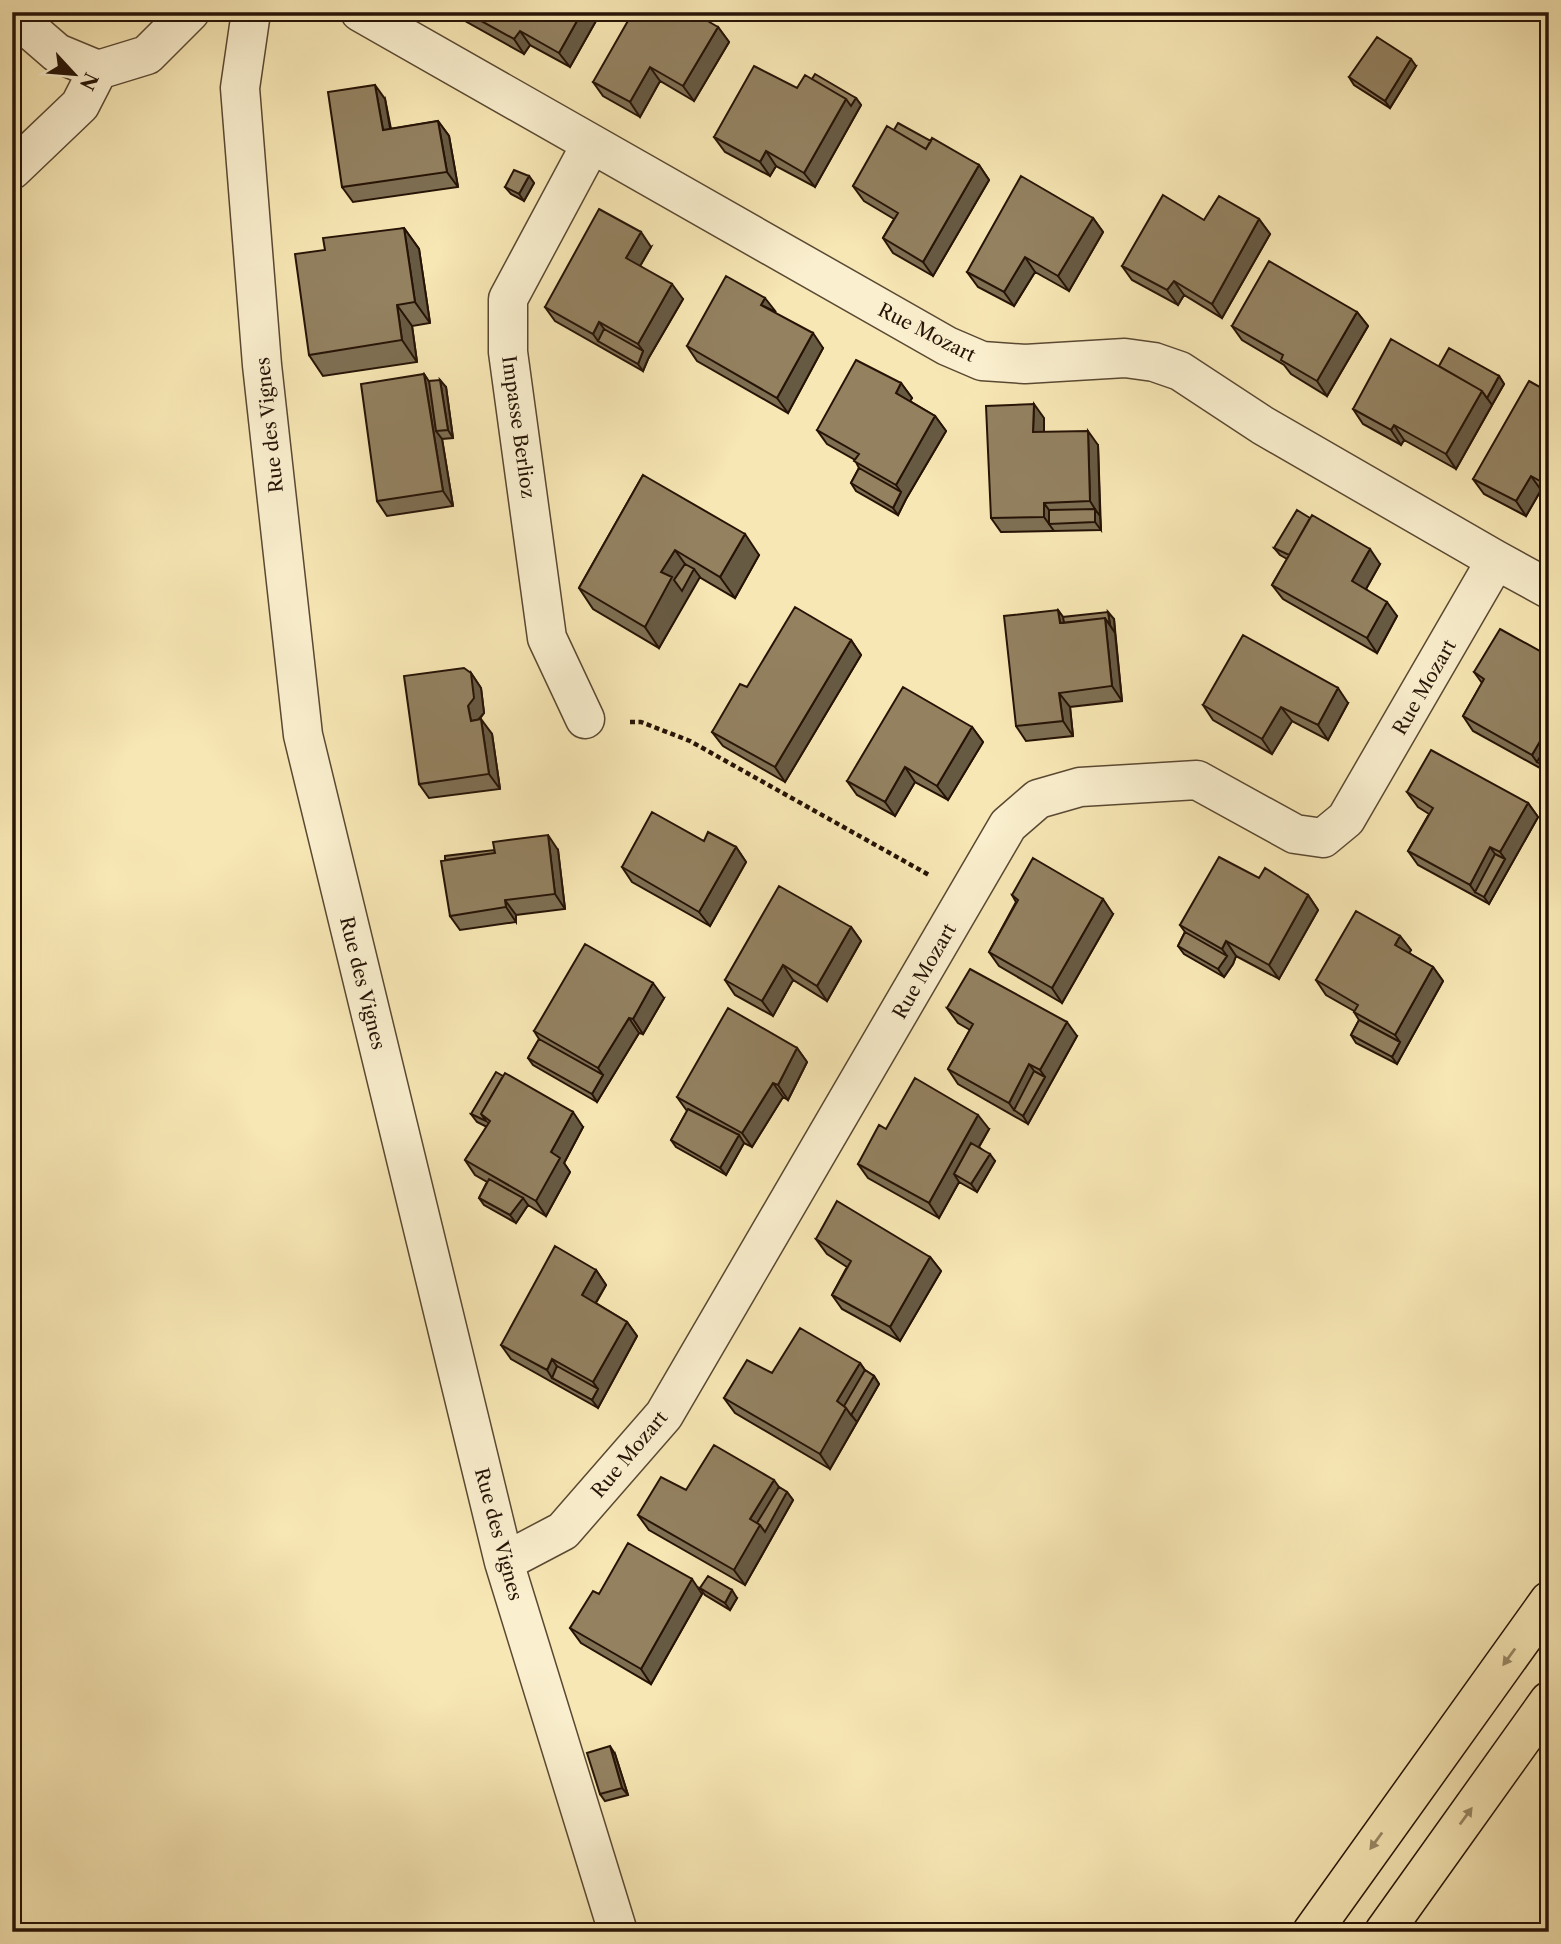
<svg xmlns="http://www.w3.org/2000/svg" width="1561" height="1944" font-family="'Libre Caslon Text',serif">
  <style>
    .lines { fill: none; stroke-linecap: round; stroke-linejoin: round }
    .minor-casing { stroke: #5a4832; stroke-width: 41 }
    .highway-casing { stroke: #261306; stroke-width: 41 }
    .path { stroke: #261306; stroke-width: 4.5; stroke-dasharray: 5 3.5; stroke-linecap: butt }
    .minor { stroke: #faefce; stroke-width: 38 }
    .highway { stroke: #f7e7b4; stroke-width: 38 }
    .wall { fill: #7e6f53; stroke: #261306; stroke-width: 2 }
    .shaded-wall { fill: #675a43; stroke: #261306; stroke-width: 2 }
    .building { fill: #938160; stroke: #261306; stroke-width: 2 }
    .oneway { fill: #986 }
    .labels { text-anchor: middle; stroke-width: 5; stroke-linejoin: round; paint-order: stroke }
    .street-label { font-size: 19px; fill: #261306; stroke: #faefce }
  </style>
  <rect width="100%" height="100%" fill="#f7e7b4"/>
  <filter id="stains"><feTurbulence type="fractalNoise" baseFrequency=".00286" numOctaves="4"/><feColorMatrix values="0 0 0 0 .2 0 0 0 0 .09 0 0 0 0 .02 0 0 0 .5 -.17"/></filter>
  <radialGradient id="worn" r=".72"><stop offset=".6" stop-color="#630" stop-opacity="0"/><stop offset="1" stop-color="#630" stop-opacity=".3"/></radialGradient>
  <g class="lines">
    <defs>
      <path id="minor" d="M 251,12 L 240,88 L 262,365 L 303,735 L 504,1562 L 618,1932
        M 360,12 L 947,346 L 982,361 L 1025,364 L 1125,358 L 1154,362 L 1180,371 L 1262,425 L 1496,560 L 1346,819 L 1323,838 L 1295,834 L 1197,780 L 1080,787 L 1038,799 L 1008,825 L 664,1415 L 563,1531 L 504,1562
        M 12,14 L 57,53 L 98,70
        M 98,70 L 147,55 L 190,12
        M 12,170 L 80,105 L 98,70
        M 1496,560 L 1549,589
        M 585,719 L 547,638 L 508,352 L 508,299 L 590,146"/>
      <path id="highway" d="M 1312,1932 L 1549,1601
        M 1384,1932 L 1549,1701"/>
    </defs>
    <use href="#minor" class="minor-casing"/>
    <use href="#highway" class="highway-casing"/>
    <path class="path" d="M 630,722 L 641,722 L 690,741 L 929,875"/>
    <use href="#minor" class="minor"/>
    <use href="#highway" class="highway"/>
  </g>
  <path class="wall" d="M 449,12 L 601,12 L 570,67 L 530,45 L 524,54 Z
    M 718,27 L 729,42 L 694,101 L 660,81 L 640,117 L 603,96 L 593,82 Z
    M 1416,66 L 1390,108 L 1354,85 L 1349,77 Z
    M 812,79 L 856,98 L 861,105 L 815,187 L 776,166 L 770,176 L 725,152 L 714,137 Z
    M 385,99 L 391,129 L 438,121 L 449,136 L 458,187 L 353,202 L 342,187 Z
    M 894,130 L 931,141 L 979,165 L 989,180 L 933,276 L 893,253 L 883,238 L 894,219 L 864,201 L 853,186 Z
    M 529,176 L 534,183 L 524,201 L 511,194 L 505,187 Z
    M 1093,218 L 1103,232 L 1069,291 L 1035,272 L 1014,306 L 978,287 L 967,272 Z
    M 1259,219 L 1270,234 L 1222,318 L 1184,295 L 1178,305 L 1132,280 L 1122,266 L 1204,220 Z
    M 404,228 L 419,249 L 430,323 L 412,326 L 417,362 L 323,376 L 309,355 L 325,250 Z
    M 651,247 L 640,266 L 683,299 L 648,359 L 643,371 L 555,321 L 545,307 Z
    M 1357,312 L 1368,326 L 1327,396 L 1291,374 L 1284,365 L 1242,340 L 1232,326 Z
    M 775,313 L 823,348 L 788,413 L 697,361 L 687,346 Z
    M 1439,366 L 1499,376 L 1504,384 L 1456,469 L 1404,440 L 1401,445 L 1363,424 L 1353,409 Z
    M 424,374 L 429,382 L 446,387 L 453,438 L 442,439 L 453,506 L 387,516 L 377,501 Z
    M 901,383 L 912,398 L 910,401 L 935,416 L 946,431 L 906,499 L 898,515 L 856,491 L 851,483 L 859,468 L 855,460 L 827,444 L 817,430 Z
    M 1549,392 L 1549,495 L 1541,490 L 1526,516 L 1484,494 L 1473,479 Z
    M 1044,418 L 1044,432 L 1098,445 L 1101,530 L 1001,532 L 991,518 Z
    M 643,475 L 759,555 L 735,598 L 699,577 L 659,648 L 593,609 L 579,588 Z
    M 1274,548 L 1380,564 L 1366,589 L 1397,616 L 1377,653 L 1283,599 L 1272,585 L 1287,559 L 1280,555 Z
    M 1058,610 L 1063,617 L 1114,619 L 1122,701 L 1070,707 L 1073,736 L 1026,741 L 1016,726 Z
    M 851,640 L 861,655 L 785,782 L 723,746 L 712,732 L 747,687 Z
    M 1549,656 L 1549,773 L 1473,731 L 1463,716 L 1482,683 L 1474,672 Z
    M 471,673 L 481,688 L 484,713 L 479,720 L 492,734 L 500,789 L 429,798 L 419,784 Z
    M 1348,703 L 1328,740 L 1292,721 L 1272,754 L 1213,720 L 1203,705 Z
    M 972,727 L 983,742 L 948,800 L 915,782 L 895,816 L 857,795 L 847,781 Z
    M 1407,792 L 1528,803 L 1538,817 L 1489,904 L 1418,865 L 1408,851 L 1429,814 L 1418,807 Z
    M 704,841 L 736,847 L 746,862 L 710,926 L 632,882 L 622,867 Z
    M 558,850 L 565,909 L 516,915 L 516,922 L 460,930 L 450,916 Z
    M 1259,878 L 1308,895 L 1318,910 L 1279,979 L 1236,956 L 1233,964 L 1224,977 L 1184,954 L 1178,946 L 1185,932 L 1180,925 Z
    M 1012,895 L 1113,914 L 1062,1003 L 999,966 L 989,952 L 1016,902 Z
    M 851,927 L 861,941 L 827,1001 L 793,980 L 773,1016 L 735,995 L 725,980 Z
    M 1400,936 L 1411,950 L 1409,953 L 1433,967 L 1443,981 L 1397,1064 L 1356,1043 L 1351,1035 L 1359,1020 L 1354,1012 L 1354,1011 L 1326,995 L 1316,980 Z
    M 664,998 L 643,1034 L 639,1033 L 597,1102 L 533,1065 L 528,1058 L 539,1039 L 534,1031 Z
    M 947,1008 L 1077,1036 L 1028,1124 L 958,1084 L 948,1069 L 970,1030 L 958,1023 Z
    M 797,1048 L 807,1062 L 788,1100 L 783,1097 L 752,1147 L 744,1143 L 726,1175 L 676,1147 L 671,1140 L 687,1111 L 677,1097 Z
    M 471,1114 L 583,1127 L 564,1163 L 570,1172 L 546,1216 L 528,1205 L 516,1223 L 484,1205 L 479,1198 L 487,1182 L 475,1175 L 465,1160 L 487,1127 L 477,1122 Z
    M 886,1129 L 989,1129 L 979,1147 L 995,1161 L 977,1192 L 959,1182 L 939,1218 L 868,1178 L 858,1164 Z
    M 816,1239 L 930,1257 L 941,1271 L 900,1341 L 842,1309 L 832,1295 L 847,1267 L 827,1254 Z
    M 596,1270 L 606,1285 L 596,1303 L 627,1322 L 637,1336 L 598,1408 L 511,1359 L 501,1345 Z
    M 860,1363 L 865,1370 L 874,1376 L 879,1384 L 830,1469 L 735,1413 L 724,1398 L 772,1373 Z
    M 779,1487 L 787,1492 L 793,1500 L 745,1585 L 649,1530 L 638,1515 L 686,1490 Z
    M 700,1588 L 737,1598 L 730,1610 L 705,1595 Z
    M 599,1594 L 702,1594 L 651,1684 L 581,1643 L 570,1628 Z
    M 615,1754 L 628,1795 L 605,1801 L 600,1794 Z"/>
  <path class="shaded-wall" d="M 582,12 L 601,12 L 570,67 L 559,53 Z
    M 718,27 L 729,42 L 694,101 L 683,86 Z
    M 520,31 L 530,45 L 524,54 L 514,39 Z
    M 1411,59 L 1416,66 L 1390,108 L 1385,101 Z
    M 650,67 L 660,81 L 640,117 L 630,102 Z
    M 375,85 L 385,99 L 393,145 L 383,130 Z
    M 856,98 L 861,105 L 815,187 L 804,173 L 846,99 Z
    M 438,121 L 449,136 L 458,187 L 447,172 Z
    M 766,151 L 776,166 L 770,176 L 760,162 Z
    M 979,165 L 989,180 L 933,276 L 923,262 Z
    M 529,176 L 534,183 L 524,201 L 519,194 Z
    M 1093,218 L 1103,232 L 1069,291 L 1058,276 Z
    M 1259,219 L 1270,234 L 1222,318 L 1212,304 Z
    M 404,228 L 419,249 L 430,323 L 415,302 Z
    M 641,232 L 651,247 L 636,273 L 626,258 Z
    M 1025,257 L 1035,272 L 1014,306 L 1004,292 Z
    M 1174,281 L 1184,295 L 1178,305 L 1167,290 Z
    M 672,284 L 683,299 L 648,359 L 643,371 L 638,364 L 643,351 L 638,344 Z
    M 765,298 L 776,312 L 761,305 Z
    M 397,305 L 412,326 L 417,362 L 402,340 Z
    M 1357,312 L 1368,326 L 1327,396 L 1317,381 Z
    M 599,322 L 610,337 L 598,341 L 593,334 Z
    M 813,333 L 823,348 L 788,413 L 777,398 Z
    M 424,374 L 434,389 L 436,431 L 442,439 L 453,506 L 443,491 Z
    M 1499,376 L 1504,384 L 1492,405 L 1487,398 Z
    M 440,380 L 446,387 L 453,438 L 448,430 Z
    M 901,383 L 912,398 L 906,407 L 896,393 Z
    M 1482,391 L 1492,405 L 1456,469 L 1446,454 Z
    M 1034,404 L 1044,418 L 1044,447 L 1033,432 Z
    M 935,416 L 946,431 L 906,499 L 898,515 L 893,508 L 901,492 L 896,485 Z
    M 1394,425 L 1404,440 L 1401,445 L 1391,430 Z
    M 1088,431 L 1098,445 L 1100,516 L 1095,509 L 1100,516 L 1101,530 L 1095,522 L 1095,509 L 1090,501 Z
    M 1531,476 L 1541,490 L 1526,516 L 1516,501 Z
    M 1044,503 L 1054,517 L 1049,524 L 1054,531 L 1044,517 Z
    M 745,534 L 759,555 L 735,598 L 720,577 Z
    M 1370,549 L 1380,564 L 1362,596 L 1352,581 Z
    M 675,550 L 690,571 L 694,569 L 700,577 L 659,648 L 645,627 L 661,572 Z
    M 1387,602 L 1397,616 L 1377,653 L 1367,638 Z
    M 1058,610 L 1068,624 L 1060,623 Z
    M 1108,612 L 1114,619 L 1115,633 L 1110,625 Z
    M 1105,618 L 1115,633 L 1122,701 L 1112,686 Z
    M 851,640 L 861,655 L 785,782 L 775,767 Z
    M 471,673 L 481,688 L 484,713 L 478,720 L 471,721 L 468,706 Z
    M 1338,688 L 1348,703 L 1328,740 L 1318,725 Z
    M 1059,693 L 1070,707 L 1073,736 L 1063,721 Z
    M 1281,707 L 1292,721 L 1272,754 L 1262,739 Z
    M 481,719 L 492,734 L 500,789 L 489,774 Z
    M 1549,726 L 1549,759 L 1537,762 L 1532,755 Z
    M 972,727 L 983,742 L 948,800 L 937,786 Z
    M 905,767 L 915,782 L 895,816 L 885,802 Z
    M 1528,803 L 1538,817 L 1489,904 L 1484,897 L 1505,859 L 1500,852 Z
    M 548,835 L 558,850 L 565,909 L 555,894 Z
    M 736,847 L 746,862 L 710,926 L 699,912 Z
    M 1490,847 L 1500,861 L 1475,892 L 1470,885 Z
    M 1308,895 L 1318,910 L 1279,979 L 1269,965 Z
    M 1103,899 L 1113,914 L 1062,1003 L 1052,988 Z
    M 505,900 L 516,915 L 516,922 L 506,907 Z
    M 851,927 L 861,941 L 827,1001 L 817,986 Z
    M 1400,936 L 1411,950 L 1405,959 L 1395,945 Z
    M 1226,941 L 1236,956 L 1233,964 L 1224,977 L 1218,969 L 1227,956 L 1222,949 Z
    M 783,965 L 793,980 L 773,1016 L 762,1001 Z
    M 1433,967 L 1443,981 L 1397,1064 L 1392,1057 L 1400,1042 L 1395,1035 Z
    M 653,983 L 664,998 L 643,1034 L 633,1019 Z
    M 629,1018 L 639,1033 L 597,1102 L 592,1094 L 603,1075 L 598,1068 Z
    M 1067,1022 L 1077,1036 L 1028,1124 L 1023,1116 L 1045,1077 L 1040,1070 Z
    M 797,1048 L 807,1062 L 788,1100 L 778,1085 Z
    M 1029,1064 L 1040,1079 L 1014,1110 L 1009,1103 Z
    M 773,1083 L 783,1097 L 752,1147 L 742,1133 Z
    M 573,1112 L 583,1127 L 564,1163 L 570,1172 L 546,1216 L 536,1201 L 551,1152 Z
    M 978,1115 L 989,1129 L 961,1178 L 954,1174 L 959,1182 L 939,1218 L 929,1203 Z
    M 739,1135 L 744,1143 L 726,1175 L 720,1168 Z
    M 990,1154 L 995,1161 L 977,1192 L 971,1184 Z
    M 523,1198 L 528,1205 L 516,1223 L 510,1215 Z
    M 930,1257 L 941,1271 L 900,1341 L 890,1327 Z
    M 596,1270 L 606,1285 L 592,1309 L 582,1295 Z
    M 627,1322 L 637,1336 L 598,1408 L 592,1400 L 598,1389 L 593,1382 Z
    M 552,1359 L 562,1374 L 552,1378 L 547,1370 Z
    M 860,1363 L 870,1378 L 849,1412 L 857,1422 L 830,1469 L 820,1454 L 837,1401 Z
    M 874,1376 L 879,1384 L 857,1422 L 851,1415 Z
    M 774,1480 L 784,1494 L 787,1492 L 793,1500 L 745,1585 L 734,1570 L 750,1519 Z
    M 692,1579 L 702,1594 L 651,1684 L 641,1669 Z
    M 732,1590 L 737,1598 L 730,1610 L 725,1603 Z
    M 610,1746 L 615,1754 L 628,1795 L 622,1788 Z"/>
  <path class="building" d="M 465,12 L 582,12 L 559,53 L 520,31 L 514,39 Z
    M 633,12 L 692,12 L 718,27 L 683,86 L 650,67 L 630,102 L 593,82 Z
    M 1377,37 L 1411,59 L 1385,101 L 1349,77 Z
    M 754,66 L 797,88 L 805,75 L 846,99 L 804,173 L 766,151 L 760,162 L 714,137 Z
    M 815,74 L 856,98 L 851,106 L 846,99 L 812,79 Z
    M 375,85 L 383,130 L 438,121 L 447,172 L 342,187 L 328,92 Z
    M 898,123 L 931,141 L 926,149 L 894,130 Z
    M 887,126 L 926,149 L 932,138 L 979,165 L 923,262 L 883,238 L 898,213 L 853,186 Z
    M 514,170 L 529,176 L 519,194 L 505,187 Z
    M 1021,176 L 1093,218 L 1058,276 L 1025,257 L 1004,292 L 967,272 Z
    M 1163,195 L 1204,220 L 1219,196 L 1259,219 L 1212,304 L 1174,281 L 1167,290 L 1122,266 Z
    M 599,209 L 641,232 L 626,258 L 672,284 L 638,344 L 599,322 L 593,334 L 545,307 Z
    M 404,228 L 415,302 L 397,305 L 402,340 L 309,355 L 295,254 L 325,250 L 323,238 Z
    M 1269,261 L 1357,312 L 1317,381 L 1281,360 L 1283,355 L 1232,326 Z
    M 726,276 L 765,298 L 761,305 L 813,333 L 777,398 L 687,346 Z
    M 604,329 L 643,351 L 638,364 L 598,341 Z
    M 1391,339 L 1482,391 L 1446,454 L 1394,425 L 1391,430 L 1353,409 Z
    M 1449,348 L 1499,376 L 1487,398 L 1482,391 L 1439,366 Z
    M 856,360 L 901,383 L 896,393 L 935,416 L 896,485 L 854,461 L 859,454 L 817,430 Z
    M 424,374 L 443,491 L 377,501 L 361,384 Z
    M 440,380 L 448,430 L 436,431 L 429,381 Z
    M 1529,381 L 1549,392 L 1549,486 L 1531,476 L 1516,501 L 1473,479 Z
    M 1034,404 L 1033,432 L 1088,431 L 1090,501 L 1044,503 L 1044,517 L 991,518 L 986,406 Z
    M 859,468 L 901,492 L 893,508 L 851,483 Z
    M 643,475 L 745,534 L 720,577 L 675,550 L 661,572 L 672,577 L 645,627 L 579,588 Z
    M 1095,509 L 1095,522 L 1049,524 L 1049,510 Z
    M 1297,510 L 1310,518 L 1289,555 L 1274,548 Z
    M 1312,515 L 1370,549 L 1352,581 L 1387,602 L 1367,638 L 1272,585 Z
    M 685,564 L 694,569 L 682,591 L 674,580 Z
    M 795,607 L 851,640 L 775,767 L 712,732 L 740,684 L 747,687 Z
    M 1058,610 L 1060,623 L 1105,618 L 1112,686 L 1059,693 L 1063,721 L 1016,726 L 1004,616 Z
    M 1108,612 L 1110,625 L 1105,618 L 1064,623 L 1063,617 Z
    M 1500,629 L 1549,656 L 1549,705 L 1546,710 L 1549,712 L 1549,726 L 1532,755 L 1463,716 L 1484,679 L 1474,672 Z
    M 1243,635 L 1338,688 L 1318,725 L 1281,707 L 1262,739 L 1203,705 Z
    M 464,668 L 471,673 L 474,698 L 468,706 L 471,721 L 481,719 L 489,774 L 419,784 L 404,676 Z
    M 903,687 L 972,727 L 937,786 L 905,767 L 885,802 L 847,781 Z
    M 1549,742 L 1549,769 L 1537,762 Z
    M 1431,750 L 1528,803 L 1500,852 L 1490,847 L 1470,885 L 1408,851 L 1433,808 L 1407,792 Z
    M 652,812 L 704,841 L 708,832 L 736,847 L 699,912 L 622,867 Z
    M 548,835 L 555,894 L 505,900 L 506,907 L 450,916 L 441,861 L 495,853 L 493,842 Z
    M 494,850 L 495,853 L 445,860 L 445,856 Z
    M 1495,854 L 1505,859 L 1484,897 L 1475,892 Z
    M 1219,857 L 1259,878 L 1265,868 L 1308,895 L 1269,965 L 1226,941 L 1222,949 L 1180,925 Z
    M 1033,858 L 1103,899 L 1052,988 L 989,952 L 1018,900 L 1012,895 Z
    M 779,886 L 851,927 L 817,986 L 783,965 L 762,1001 L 725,980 Z
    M 1356,911 L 1400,936 L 1395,945 L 1433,967 L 1395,1035 L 1354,1012 L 1358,1005 L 1316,980 Z
    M 1185,932 L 1227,956 L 1218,969 L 1178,946 Z
    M 585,944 L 653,983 L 633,1019 L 629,1018 L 598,1068 L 534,1031 Z
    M 970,969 L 1067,1022 L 1040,1070 L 1029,1064 L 1009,1103 L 948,1069 L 973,1024 L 947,1008 Z
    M 728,1008 L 797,1048 L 778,1085 L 773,1083 L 742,1133 L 677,1097 Z
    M 1359,1020 L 1400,1042 L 1392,1057 L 1351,1035 Z
    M 539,1039 L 603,1075 L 592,1094 L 528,1058 Z
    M 1034,1071 L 1045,1077 L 1023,1116 L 1014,1110 Z
    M 496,1072 L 503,1076 L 481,1114 L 486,1121 L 471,1114 Z
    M 505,1073 L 573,1112 L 551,1152 L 560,1158 L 536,1201 L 465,1160 L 490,1121 L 481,1114 Z
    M 915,1078 L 978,1115 L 929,1203 L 858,1164 L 879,1125 L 886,1129 Z
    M 688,1109 L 739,1135 L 720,1168 L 671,1140 Z
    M 971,1143 L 990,1154 L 971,1184 L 954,1174 Z
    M 489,1179 L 523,1198 L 510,1215 L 479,1198 Z
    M 837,1201 L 930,1257 L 890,1327 L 832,1295 L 851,1261 L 816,1239 Z
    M 555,1246 L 596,1270 L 582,1295 L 627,1322 L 593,1382 L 552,1359 L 547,1370 L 501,1345 Z
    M 800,1328 L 860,1363 L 837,1401 L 846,1408 L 820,1454 L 724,1398 L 747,1360 L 772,1373 Z
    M 557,1366 L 598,1389 L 592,1400 L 552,1378 Z
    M 865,1370 L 874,1376 L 851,1415 L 846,1408 L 844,1406 Z
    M 714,1445 L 774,1480 L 750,1519 L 760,1525 L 734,1570 L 638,1515 L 661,1477 L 686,1490 Z
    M 779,1487 L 787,1492 L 765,1532 L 760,1525 L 757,1523 Z
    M 628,1543 L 692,1579 L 641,1669 L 570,1628 L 593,1591 L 599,1594 Z
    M 708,1576 L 732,1590 L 725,1603 L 700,1588 Z
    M 610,1746 L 622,1788 L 600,1794 L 587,1753 Z"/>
  <defs><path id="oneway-solid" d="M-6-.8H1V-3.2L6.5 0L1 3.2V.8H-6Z" transform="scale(1.75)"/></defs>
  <g class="oneway">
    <use href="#oneway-solid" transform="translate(1509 1657) rotate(126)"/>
    <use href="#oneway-solid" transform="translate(1466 1816) rotate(-54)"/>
    <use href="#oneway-solid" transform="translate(1376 1841) rotate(126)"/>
  </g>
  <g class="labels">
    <g class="street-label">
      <text transform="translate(927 332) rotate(27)" y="7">Rue Mozart</text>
      <text transform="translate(269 425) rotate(-96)" y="7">Rue des Vignes</text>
      <text transform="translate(519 427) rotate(82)" y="7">Impasse Berlioz</text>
      <text transform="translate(1424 687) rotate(-60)" y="7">Rue Mozart</text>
      <text transform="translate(924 971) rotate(-60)" y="7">Rue Mozart</text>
      <text transform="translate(363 983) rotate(76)" y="7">Rue des Vignes</text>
      <text transform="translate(629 1454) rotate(-50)" y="7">Rue Mozart</text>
      <text transform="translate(499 1534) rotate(75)" y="7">Rue des Vignes</text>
    </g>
  </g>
  <rect width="1561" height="1944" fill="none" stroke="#f7e7b4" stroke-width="42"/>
  <rect x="14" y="14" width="1533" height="1916" fill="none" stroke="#261306" stroke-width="3.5"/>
  <rect x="21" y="21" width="1519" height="1902" fill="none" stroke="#261306" stroke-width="2"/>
  <g transform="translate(74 74) rotate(116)" stroke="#faefce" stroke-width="5" paint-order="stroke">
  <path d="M0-5L12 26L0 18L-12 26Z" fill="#261306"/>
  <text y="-10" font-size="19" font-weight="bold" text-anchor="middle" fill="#261306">N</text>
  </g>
  <rect width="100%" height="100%" filter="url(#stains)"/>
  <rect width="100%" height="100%" fill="url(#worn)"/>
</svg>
